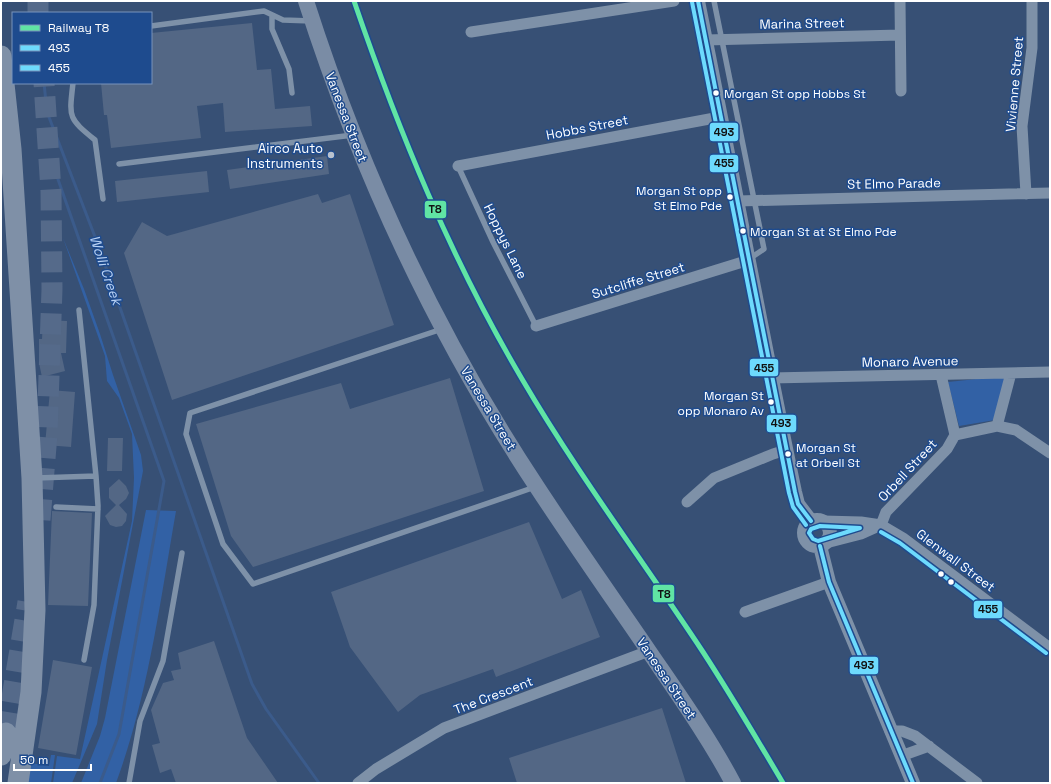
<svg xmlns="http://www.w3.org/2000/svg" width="1051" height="784" font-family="'Space Grotesk',sans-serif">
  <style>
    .green { fill: #3261a5 }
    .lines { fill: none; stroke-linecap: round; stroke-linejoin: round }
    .stream { stroke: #3b5b8b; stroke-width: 3 }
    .building { fill: #536785 }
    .motorway-tunnel { stroke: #556a8a; stroke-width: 21; stroke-dasharray: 21 10; stroke-linecap: butt }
    .service { stroke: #7e91a8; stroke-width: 5.5 }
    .minor { stroke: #7e91a8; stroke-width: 11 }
    .tertiary { stroke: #7e91a8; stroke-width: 14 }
    .secondary { stroke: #7a8ca5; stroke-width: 16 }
    .motorway { stroke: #7f90a7; stroke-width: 21 }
    .bus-1-casing { stroke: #1e4b8e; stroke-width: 7 }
    .bus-2-casing { stroke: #1e4b8e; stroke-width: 7 }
    .bus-1 { stroke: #6ddafd; stroke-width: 4 }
    .bus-2 { stroke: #6ddafd; stroke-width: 4 }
    .rail-1-casing { stroke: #1e4b8e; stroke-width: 8 }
    .rail-1 { stroke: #60e4a4; stroke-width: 5 }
    .bus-dot { fill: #fff; stroke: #1e4b8e; stroke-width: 1.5 }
    .poi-dot { fill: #b9c2cf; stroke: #1e4b8e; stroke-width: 1.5 }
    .labels { text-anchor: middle; stroke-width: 3; stroke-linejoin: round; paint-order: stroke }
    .bus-label { font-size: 12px; fill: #fff; stroke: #1e4b8e; text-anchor: start }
    .street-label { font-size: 13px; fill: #fff; stroke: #1e4b8e }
    .poi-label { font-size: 13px; fill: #fff; stroke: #1e4b8e; text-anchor: end }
    .water-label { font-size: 14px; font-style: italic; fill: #b8d1f4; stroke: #1e4b8e }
    .line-badge { stroke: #1e4b8e; stroke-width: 1.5 }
    .pale-badge-label { font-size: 11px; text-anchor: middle; font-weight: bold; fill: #111 }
  </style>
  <rect width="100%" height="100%" fill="#375075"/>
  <path class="green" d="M 63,238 L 84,289 L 100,334 L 113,375 L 141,455 L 143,471 L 107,660 L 97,724 L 72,783 L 53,783 L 57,756 L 80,759 L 132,521 L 134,478 L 132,434 L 119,398 L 107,381 L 105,356 Z
    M 1005,376 L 995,420 L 959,426 L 948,382 Z
    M 146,510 L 176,511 C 160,603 148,696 116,783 L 81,783 L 100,736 L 105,718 Z
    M 51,755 L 55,755 L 51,783 L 26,783 L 31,763 L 49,766 Z"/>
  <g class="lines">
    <path class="stream" d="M 35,1 L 36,13
      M 44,83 L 47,112 L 97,242 L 252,684 L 266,709 L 319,783
      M 54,168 L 164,481 L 119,734 L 100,783"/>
  </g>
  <path class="building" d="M 252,23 L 257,70 L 271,69 L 275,109 L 310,106 L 312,126 L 225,132 L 223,103 L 197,106 L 201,138 L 111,148 L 107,115 L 104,115 L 101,83 L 151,83 L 151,33 Z
    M 327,156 L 329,174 L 230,189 L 227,170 Z
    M 207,171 L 209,192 L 117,202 L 115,181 Z
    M 318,194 L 322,203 L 350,194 L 394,325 L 172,400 L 124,253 L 142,222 L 167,236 Z
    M 43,320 L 67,321 L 66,353 L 61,353 L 65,371 L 42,377 L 39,363 L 39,339 L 42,339 Z
    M 450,378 L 484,491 L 253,567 L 231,536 L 196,424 L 341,383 L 350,409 Z
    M 50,390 L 75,392 L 71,447 L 45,445 Z
    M 108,438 L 123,438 L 122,471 L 107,471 Z
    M 119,479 L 126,486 L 129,493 L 126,499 L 119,505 L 127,514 L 126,521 L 122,526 L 116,527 L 110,525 L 105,516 L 116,505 L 109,498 L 109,488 Z
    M 52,511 L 92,513 L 88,606 L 48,605 Z
    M 529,522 L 562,599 L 581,590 L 600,637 L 496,677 L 493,669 L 420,695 L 398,712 L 350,647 L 331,592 Z
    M 214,641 L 247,738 L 278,783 L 176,783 L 171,769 L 160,773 L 152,745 L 160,743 L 151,710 L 163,683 L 174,680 L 171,671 L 181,669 L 178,653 Z
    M 53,660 L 92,667 L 76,755 L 38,748 Z
    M 662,708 L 686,783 L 517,783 L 509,758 Z"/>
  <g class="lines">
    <path class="motorway-tunnel" d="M 38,1 L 38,13
      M 40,520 L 47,434 L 52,289 L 51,191 L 44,83
      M 6,733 L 28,602"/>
    <path class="service" d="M 714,1 L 764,249 L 749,259
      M 272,15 L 272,29 L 289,69 L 292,93
      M 151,26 L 264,11 L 283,20 L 312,21
      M 73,83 C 69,118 68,118 95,140 L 103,199
      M 119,164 L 353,135
      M 458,166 L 493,242 L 536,326
      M 442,329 L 190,413 L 186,434 L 223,544 L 253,584 L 535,487
      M 36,478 L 96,476 L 79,310
      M 56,507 L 98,509
      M 84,660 L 94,605 L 98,506 L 96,476
      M 129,783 L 140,721 L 163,661 L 182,553"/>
    <path class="minor" d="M 900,1 L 901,91
      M 471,32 L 674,1
      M 706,40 L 900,35
      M 458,166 L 720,117
      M 1026,194 L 1022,126 L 1032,48 L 1032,1
      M 738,201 L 1050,193
      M 536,326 L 749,260
      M 771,378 L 1050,372
      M 997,426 L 1011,373
      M 955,435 L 997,426 L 1016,430 L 1050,453
      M 687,502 L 714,478 L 773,454 L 786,450
      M 823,521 L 861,522 L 881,525 L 903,538 L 1050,648
      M 881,525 L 886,512 L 947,449 L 955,435 L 941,375
      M 826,543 L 861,534 L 881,525
      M 745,612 L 829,582
      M 890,731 L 902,731 L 915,736 L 977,783
      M 901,756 L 929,746
      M 358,783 L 376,769 L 444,728 L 649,651"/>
    <path class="tertiary" d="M 698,1 C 731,165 761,329 795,492 L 798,504 L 811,521
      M804 533a13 13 0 1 1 26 0a13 13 0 1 1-26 0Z
      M 820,546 L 829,582 L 913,783"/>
    <path class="secondary" d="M 306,1 C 361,173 437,336 537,487 C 573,542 611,596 648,650 C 678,694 708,736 733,783"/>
    <path class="motorway" d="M 1,56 L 11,149 L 32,478 L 35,610 L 31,692 L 18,783
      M 1,755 L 6,733"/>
    <defs>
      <path id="bus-1" d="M 698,1 L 795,492 L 798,504 L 811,521
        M 820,546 L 829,582 L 913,783"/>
      <path id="bus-2" d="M 692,2 L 789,493 L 793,507 L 806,525
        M 820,526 L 860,528 L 818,541 L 813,539 L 809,533 L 811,529 Z
        M 881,532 L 900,543 L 1046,653"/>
    </defs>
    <use href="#bus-1" class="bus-1-casing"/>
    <use href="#bus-2" class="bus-2-casing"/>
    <use href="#bus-1" class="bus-1"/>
    <use href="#bus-2" class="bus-2"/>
    <defs>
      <path id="rail-1" d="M 354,1 C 399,132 451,259 522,379 C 577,473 643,561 703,652 C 731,695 757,739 783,783"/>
    </defs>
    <use href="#rail-1" class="rail-1-casing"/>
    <use href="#rail-1" class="rail-1"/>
  </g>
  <g class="bus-dot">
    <circle cx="716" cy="93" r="3.5"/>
    <circle cx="730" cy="197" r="3.5"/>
    <circle cx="743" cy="231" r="3.5"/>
    <circle cx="771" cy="402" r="3.5"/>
    <circle cx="788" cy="454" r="3.5"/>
    <circle cx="941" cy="574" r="3.5"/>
    <circle cx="951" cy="582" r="3.5"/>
  </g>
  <circle class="poi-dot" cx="331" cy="155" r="4"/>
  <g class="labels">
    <g class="bus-label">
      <text x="724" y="98">Morgan St opp Hobbs St</text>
      <text x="722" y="195" text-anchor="end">Morgan St opp<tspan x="722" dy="15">St Elmo Pde</tspan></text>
      <text x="750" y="236">Morgan St at St Elmo Pde</text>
      <text x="764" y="400" text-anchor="end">Morgan St<tspan x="764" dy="15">opp Monaro Av</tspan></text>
      <text x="796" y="452">Morgan St<tspan x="796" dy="15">at Orbell St</tspan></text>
    </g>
    <g class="street-label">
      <text transform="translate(802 23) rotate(-1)" y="5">Marina Street</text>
      <text transform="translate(1014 84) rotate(-85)" y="5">Vivienne Street</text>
      <text transform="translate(347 117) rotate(69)" y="5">Vanessa Street</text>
      <text transform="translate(587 127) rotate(-11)" y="5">Hobbs Street</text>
      <text transform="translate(894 183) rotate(-1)" y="5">St Elmo Parade</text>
      <text transform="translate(506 241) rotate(64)" y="5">Hoppys Lane</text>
      <text transform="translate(638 280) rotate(-17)" y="5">Sutcliffe Street</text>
      <text transform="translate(910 361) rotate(-1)" y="5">Monaro Avenue</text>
      <text transform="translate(489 408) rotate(59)" y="5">Vanessa Street</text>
      <text transform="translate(907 470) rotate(-47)" y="5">Orbell Street</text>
      <text transform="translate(956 560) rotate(37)" y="5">Glenwall Street</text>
      <text transform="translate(667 678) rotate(56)" y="5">Vanessa Street</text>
      <text transform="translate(493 695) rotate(-21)" y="5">The Crescent</text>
    </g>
    <g class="poi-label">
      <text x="323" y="153">Airco Auto<tspan x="323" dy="15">Instruments</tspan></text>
    </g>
    <g class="water-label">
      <text transform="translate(106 270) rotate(71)" y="5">Wolli Creek</text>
    </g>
  </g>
  <g class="line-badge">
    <rect x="709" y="122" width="30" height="20" rx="4" fill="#6ddafd"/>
    <rect x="709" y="154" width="30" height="19" rx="4" fill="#6ddafd"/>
    <rect x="424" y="200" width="23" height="19" rx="4" fill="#60e4a4"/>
    <rect x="749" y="358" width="30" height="19" rx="4" fill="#6ddafd"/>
    <rect x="766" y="414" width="31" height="19" rx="4" fill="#6ddafd"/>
    <rect x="652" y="584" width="23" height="19" rx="4" fill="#60e4a4"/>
    <rect x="973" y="600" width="30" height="19" rx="4" fill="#6ddafd"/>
    <rect x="849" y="656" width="30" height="19" rx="4" fill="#6ddafd"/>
  </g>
  <g class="pale-badge-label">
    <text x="724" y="136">493</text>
    <text x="724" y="167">455</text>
    <text x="435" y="213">T8</text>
    <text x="764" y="372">455</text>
    <text x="781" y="427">493</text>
    <text x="664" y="598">T8</text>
    <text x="988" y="613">455</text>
    <text x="864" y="669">493</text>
  </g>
  <rect width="1051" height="784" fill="none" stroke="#ffffff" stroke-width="4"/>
  <rect x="12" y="12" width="140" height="72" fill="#1e4b8e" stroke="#7893bb"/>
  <rect x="20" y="25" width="20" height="6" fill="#60e4a4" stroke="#7893bb"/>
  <text x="48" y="32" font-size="12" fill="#ffffff">Railway T8</text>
  <rect x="20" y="45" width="20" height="6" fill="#6ddafd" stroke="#7893bb"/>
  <text x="48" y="52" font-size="12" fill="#ffffff">493</text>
  <rect x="20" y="65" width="20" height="6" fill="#6ddafd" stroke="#7893bb"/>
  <text x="48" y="72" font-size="12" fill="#ffffff">455</text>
  <path d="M14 764v6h77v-6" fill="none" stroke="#ffffff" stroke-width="2"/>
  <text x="20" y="764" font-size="12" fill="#ffffff" stroke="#1e4b8e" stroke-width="3" paint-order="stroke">50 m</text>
</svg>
